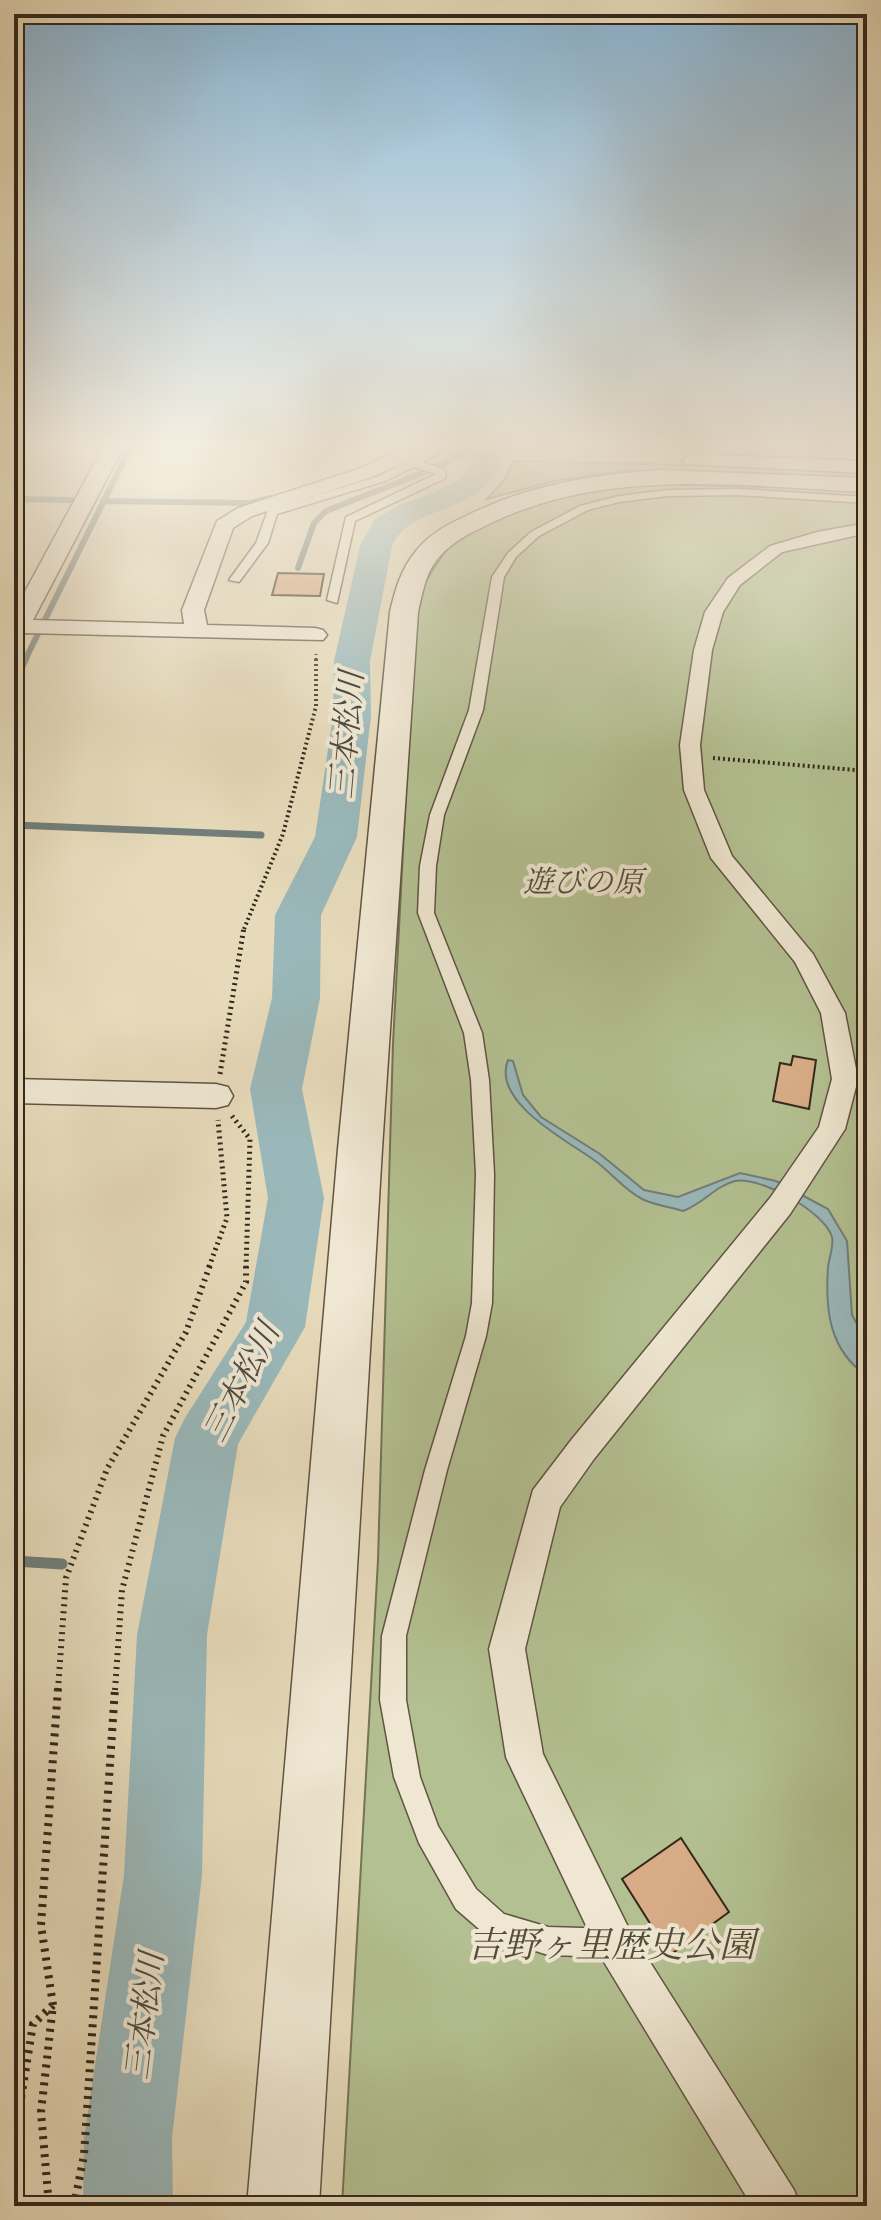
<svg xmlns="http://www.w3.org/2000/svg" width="881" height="2220" font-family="'IM FELL DW Pica','Noto Serif JP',serif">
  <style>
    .green { fill: #b3c091; stroke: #747456; stroke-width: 2 }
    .water { fill: #9ab8ba; stroke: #717e7a; stroke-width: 2 }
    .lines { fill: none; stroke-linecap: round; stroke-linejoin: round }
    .stream-far2 { stroke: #717e7a; stroke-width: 6 }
    .stream-far1 { stroke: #717e7a; stroke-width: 7 }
    .stream { stroke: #717e7a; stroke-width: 11 }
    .river { fill: #9ab8ba; fill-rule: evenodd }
    .building { fill: #d8ac86; stroke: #34281b; stroke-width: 2 }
    .service-casing { stroke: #605443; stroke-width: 3 }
    .pedestrian-casing { stroke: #605443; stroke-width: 3 }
    .minor-casing { stroke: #605443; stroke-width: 3 }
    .tertiary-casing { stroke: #605443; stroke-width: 3 }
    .path-far4 { stroke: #34281b; stroke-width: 3; stroke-dasharray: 1 3; stroke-linecap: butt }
    .path-far3 { stroke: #34281b; stroke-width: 4; stroke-dasharray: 2 3; stroke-linecap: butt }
    .path-far2 { stroke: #34281b; stroke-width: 5; stroke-dasharray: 2 4; stroke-linecap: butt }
    .path-far1 { stroke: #34281b; stroke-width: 6; stroke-dasharray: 2 5; stroke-linecap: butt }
    .path { stroke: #34281b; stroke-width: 8; stroke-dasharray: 3 6; stroke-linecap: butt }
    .service { fill: #efe7d2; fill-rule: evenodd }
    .pedestrian { fill: #efe7d2; fill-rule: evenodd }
    .minor { fill: #efe7d2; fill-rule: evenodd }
    .tertiary { fill: #efe7d2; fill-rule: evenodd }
    .labels { text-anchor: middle; stroke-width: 8; stroke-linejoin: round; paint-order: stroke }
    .park-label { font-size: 30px; font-style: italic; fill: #544e38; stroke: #efe7d2 }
    .water-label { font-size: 32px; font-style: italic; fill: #4e4c43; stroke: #efe7d2 }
    .near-park-label { font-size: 36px; font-style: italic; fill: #544e38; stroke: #efe7d2 }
  </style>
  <rect width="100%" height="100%" fill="#e6daba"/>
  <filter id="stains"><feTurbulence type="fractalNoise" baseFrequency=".0025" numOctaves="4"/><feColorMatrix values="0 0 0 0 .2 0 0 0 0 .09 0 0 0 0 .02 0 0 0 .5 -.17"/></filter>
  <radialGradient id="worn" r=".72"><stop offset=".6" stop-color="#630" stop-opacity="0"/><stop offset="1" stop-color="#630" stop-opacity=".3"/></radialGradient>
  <path class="green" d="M 514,461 L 867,469 L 867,478 L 623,471 L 554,481 L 487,499 L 505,479 Z
    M 649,484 L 867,490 L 867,2206 L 342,2206 L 378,1560 L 393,1044 L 416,600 C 427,580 438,558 454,542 C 502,497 588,490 649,484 Z"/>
  <path class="water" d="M 508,1060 L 513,1061 L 523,1095 L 541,1117 L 600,1154 L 644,1190 L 678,1197 L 740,1173 L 776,1181 L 828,1209 L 847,1241 L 852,1315 L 867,1342 L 867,1376 C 829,1350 825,1310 828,1267 C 829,1258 834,1246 832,1237 C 825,1212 760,1176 735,1181 C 715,1186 703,1204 683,1211 C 670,1207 654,1205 642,1199 C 623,1189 611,1172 594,1160 C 568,1141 491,1102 508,1060 Z"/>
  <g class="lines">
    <path class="stream-far2" d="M 14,499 L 72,500
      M 103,501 L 251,503 L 270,498
      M 298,568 L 314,523 L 326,511 L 432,469 L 480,444
      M 25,660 L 132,444"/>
    <path class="stream-far1" d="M 14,683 L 26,658
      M 14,825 L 261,835"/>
    <path class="stream" d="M 14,1561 L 62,1564"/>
    <path class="river" d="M 465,444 L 499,445 L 504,451 C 486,522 414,498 392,546 L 370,661 L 371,716 L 357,837 L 321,915 L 320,998 L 302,1089 L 324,1198 L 305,1327 L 238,1444 L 207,1635 L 202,1875 L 172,2138 L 173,2206 L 83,2206 L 84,2138 L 124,1875 L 137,1635 L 175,1438 L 185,1418 L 246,1322 L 268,1198 L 250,1089 L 272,998 L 275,915 L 315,837 L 333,716 L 334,661 L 360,546 L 374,520 L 395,507 L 435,492 L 460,479 L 470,465 L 474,453 Z"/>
  </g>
  <path class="building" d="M 278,573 L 324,574 L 320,596 L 272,595 Z
    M 793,1056 L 816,1060 L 809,1109 L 773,1101 L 780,1063 L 791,1065 Z
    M 681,1838 L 729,1912 L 670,1955 L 622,1879 Z"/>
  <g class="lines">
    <defs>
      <path id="service" d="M 442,444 L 455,444 L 422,462 L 445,470 L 446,478 L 355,521 L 337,603 L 327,600 L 346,517 L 436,474 L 414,467 L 385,481 L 277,514 L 268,543 L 239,582 L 229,580 L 256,543 L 268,510 L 377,477 Z
        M 738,489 L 867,497 L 867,503 L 738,495 L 668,496 L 619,502 L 588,510 L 539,536 L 516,557 L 504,577 L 483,710 L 444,815 L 436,866 L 434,913 L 482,1033 L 489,1080 L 494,1174 L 492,1303 L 486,1336 L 447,1470 L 406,1636 L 406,1700 L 420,1777 L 438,1826 L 476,1889 L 504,1914 L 548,1927 L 615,1929 L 625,1933 L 629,1943 L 625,1953 L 615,1957 L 548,1955 L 486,1935 L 456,1909 L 419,1843 L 394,1777 L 380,1700 L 382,1636 L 425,1470 L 466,1336 L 472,1303 L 476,1174 L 471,1080 L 464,1033 L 418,913 L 420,866 L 430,815 L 469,710 L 492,577 L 508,553 L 531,532 L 580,506 L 619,496 L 668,490 Z"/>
      <path id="pedestrian" d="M 867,523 L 867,533 L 782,552 L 740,585 L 723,612 L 712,650 L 700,745 L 704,790 L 732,856 L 813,954 L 845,1013 L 858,1079 L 845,1129 L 790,1214 L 594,1459 L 560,1507 L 525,1649 L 543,1754 L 629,1929 L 794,2190 L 800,2206 L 752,2206 L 601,1957 L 512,1770 L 506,1757 L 489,1649 L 533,1490 L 572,1439 L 770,1198 L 819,1127 L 832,1079 L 821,1013 L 795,962 L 711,858 L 684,790 L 680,745 L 694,650 L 705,612 L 728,578 L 770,546 L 817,532 Z"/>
      <path id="minor" d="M 105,444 L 125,444 L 33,620 L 184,624 L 182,610 L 217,521 L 238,508 L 355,470 L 416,444 L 442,444 L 439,448 L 369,478 L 252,516 L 233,528 L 204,610 L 207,625 L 315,628 L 323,630 L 327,635 L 323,640 L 25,633 L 14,640 L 14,612 Z
        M 692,454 L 867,461 L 867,473 L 685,464 L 682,460 Z
        M 14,1079 L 216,1084 L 228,1087 L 233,1096 L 228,1105 L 216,1108 L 14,1103 Z"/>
      <path id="tertiary" d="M 660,470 L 867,478 L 867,492 C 739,486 603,466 485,526 C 468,534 447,545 436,561 C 425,575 422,595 418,612 L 382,1149 L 319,2206 L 247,2206 L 338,1149 L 390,612 C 395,590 401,569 416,551 C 428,535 448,524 466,516 C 528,485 591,475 660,470 Z"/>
    </defs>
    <use href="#service" class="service-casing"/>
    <use href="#pedestrian" class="pedestrian-casing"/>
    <use href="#minor" class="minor-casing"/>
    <use href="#tertiary" class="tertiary-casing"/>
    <path class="path-far4" d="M 316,654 L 316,660"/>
    <path class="path-far3" d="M 713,758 L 867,771
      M 244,929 L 283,834 L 316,706 L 316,658"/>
    <path class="path-far2" d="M 220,1074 L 244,927
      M 232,1116 L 250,1139 L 246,1267
      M 209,1267 L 227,1218 L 218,1120"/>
    <path class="path-far1" d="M 58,1690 L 66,1578 L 107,1469 L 186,1332 L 210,1265
      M 115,1690 L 122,1590 L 163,1436 L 246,1282 L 246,1265"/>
    <path class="path" d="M 53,2005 L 41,1925 L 58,1688
      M 14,2142 L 33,2024 L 53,2005 L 41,2112 L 49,2206
      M 74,2206 L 84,2155 L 115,1688"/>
    <use href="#service" class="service"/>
    <use href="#pedestrian" class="pedestrian"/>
    <use href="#minor" class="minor"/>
    <use href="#tertiary" class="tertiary"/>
  </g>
  <linearGradient id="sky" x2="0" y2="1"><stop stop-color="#89b6d6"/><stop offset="0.59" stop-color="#f4eee0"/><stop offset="1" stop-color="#f4eee0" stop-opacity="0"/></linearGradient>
  <rect width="881" height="755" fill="url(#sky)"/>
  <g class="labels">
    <g class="park-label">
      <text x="583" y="892">遊びの原</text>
    </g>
    <g class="water-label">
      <text transform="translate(346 735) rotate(-85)" y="11">三本松川</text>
      <text transform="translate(241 1382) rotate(-63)" y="11">三本松川</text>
      <text transform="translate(144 2016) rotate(-83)" y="11">三本松川</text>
    </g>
    <g class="near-park-label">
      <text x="611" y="1957">吉野ヶ里歴史公園</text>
    </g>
  </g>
  <rect width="881" height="2220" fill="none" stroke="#e6daba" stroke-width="48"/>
  <rect x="16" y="16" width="849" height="2188" fill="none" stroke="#34281b" stroke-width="4"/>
  <rect x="24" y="24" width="833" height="2172" fill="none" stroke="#34281b" stroke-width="2"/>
  <rect width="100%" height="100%" filter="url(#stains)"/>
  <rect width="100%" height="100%" fill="url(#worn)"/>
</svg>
